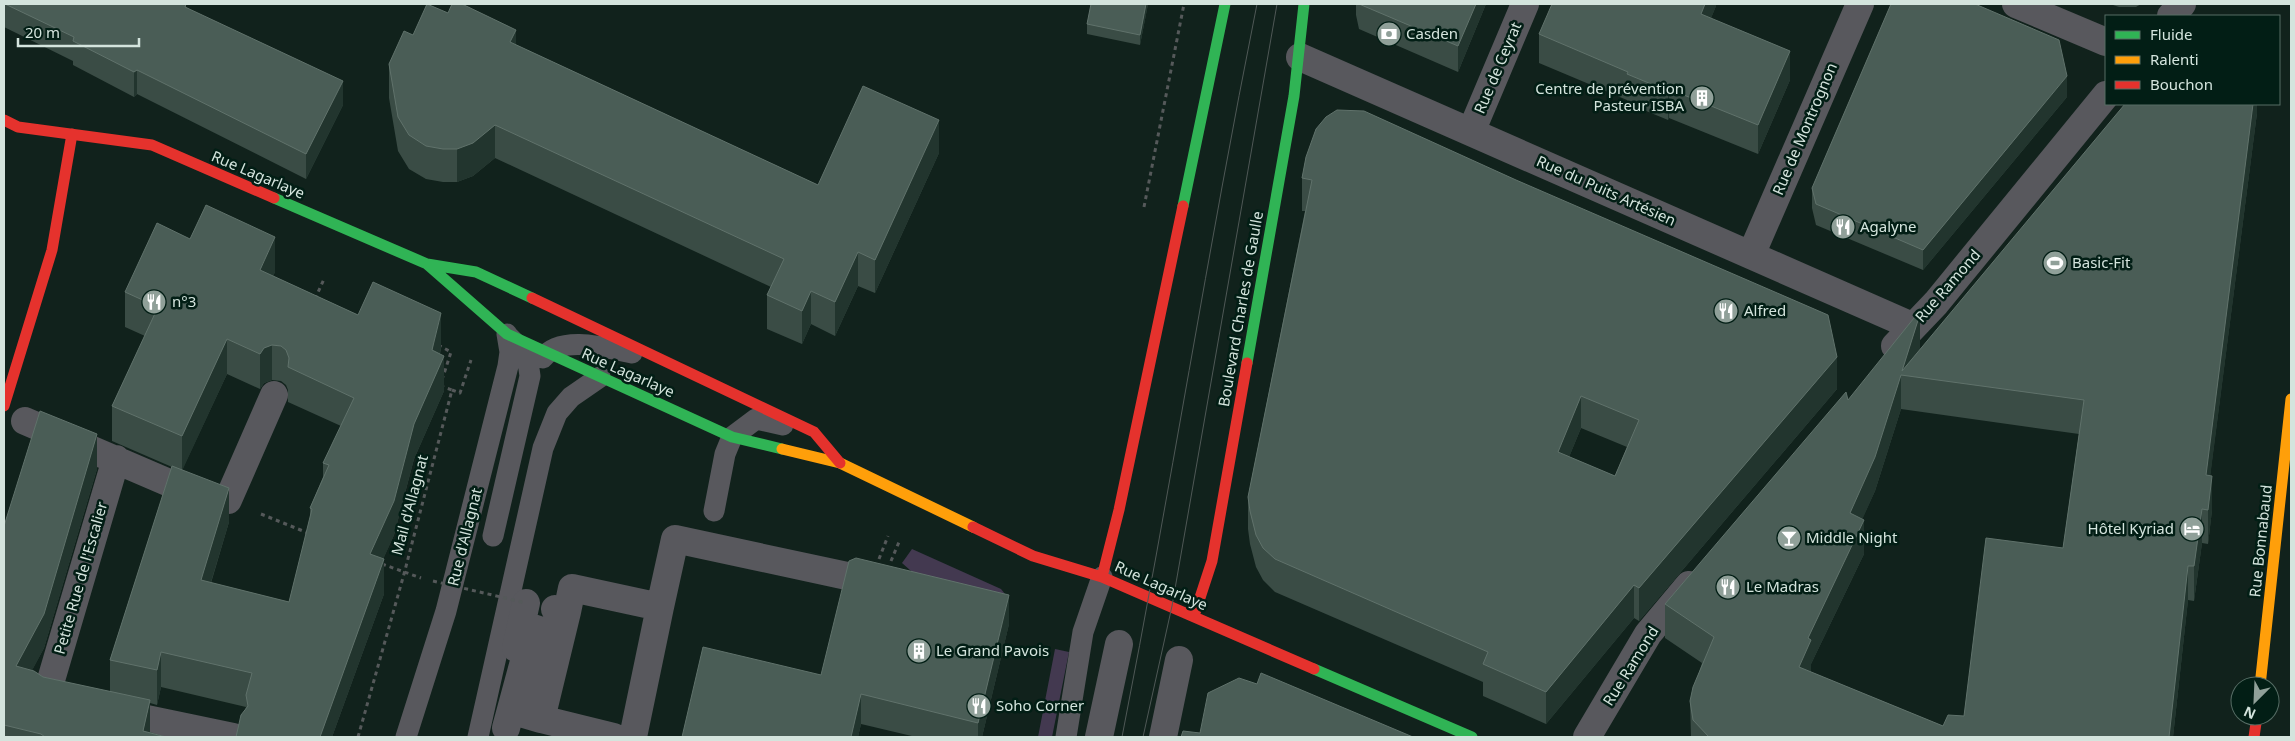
<svg xmlns="http://www.w3.org/2000/svg" width="2295" height="741" font-family="'Noto Sans',sans-serif">
  <style>
    .green { fill: #433950 }
    .lines { fill: none; stroke-linecap: round; stroke-linejoin: round }
    .path { stroke: #55595a; stroke-width: 3; stroke-dasharray: 4 4; stroke-linecap: butt }
    .lane { stroke: #58585d; stroke-width: 21 }
    .street { stroke: #58585d; stroke-width: 28 }
    .fast { stroke: #30b455; stroke-width: 11 }
    .slow { stroke: #ff9f0a; stroke-width: 11 }
    .jam { stroke: #e5322d; stroke-width: 11 }
    .tram { stroke: #4f5856; stroke-width: 1 }
    .path-bridge { stroke: #55595a; stroke-width: 3; stroke-dasharray: 4 4; stroke-linecap: butt }
    .wall { fill: #3a4c45; fill-rule: evenodd }
    .shaded-wall { fill: #22352e }
    .building { fill: #4a5d56; stroke: #60726b; fill-rule: evenodd }
    .labels { text-anchor: middle; stroke-width: 5; stroke-linejoin: round; paint-order: stroke }
    .poi-label { font-size: 15px; fill: #d4e4dd; stroke: #021e15; text-anchor: start }
    .street-label { font-size: 15px; fill: #d4e4dd; stroke: #021e15 }
  </style>
  <rect width="100%" height="100%" fill="#11221c"/>
  <path class="green" d="M 912,549 L 1001,589 L 1005,594 L 919,578 L 902,563 Z
    M 1055,649 L 1069,652 L 1052,737 L 1038,737 Z"/>
  <g class="lines">
    <path class="path" d="M 1144,207 L 1184,4
      M 315,299 L 324,279
      M 438,345 L 451,352 L 443,377
      M 452,390 L 460,393 L 471,360
      M 261,514 L 308,533
      M 879,559 L 888,536
      M 891,561 L 899,542
      M 382,564 L 421,578
      M 358,737 L 404,574 L 452,390 L 441,386"/>
    <path class="lane" d="M 543,358 C 560,334 608,348 632,353
      M 714,511 L 725,454 L 732,437 L 756,419 L 783,425
      M 493,536 L 530,376 L 527,355 L 508,336
      M 406,737 L 446,611 L 508,366 L 510,352 L 507,334
      M 478,737 L 543,448 L 557,413 L 571,397 L 600,377
      M 1066,737 L 1083,632 L 1102,577"/>
    <path class="street" d="M 2016,4 L 2106,42
      M 2171,16 L 2182,4
      M 1300,57 L 1912,326
      M 1471,132 L 1525,4
      M 1751,255 L 1860,4
      M 1895,346 L 1936,303 L 2106,95
      M 25,421 L 174,485 L 215,501 L 228,500 L 274,395
      M 555,609 L 567,612 L 572,588 L 660,607 L 675,539 L 847,576
      M 516,648 L 526,603
      M 64,701 L 46,697 L 116,459
      M 113,712 L 233,737
      M 541,719 L 614,737
      M 506,728 L 533,628 L 542,631 L 524,714 L 541,719 L 567,612
      M 633,737 L 660,607
      M 1099,737 L 1119,644
      M 1163,737 L 1179,660
      M 1587,737 L 1648,634 L 1689,585"/>
    <path class="fast" d="M 274,198 L 427,264 L 476,272 L 532,298
      M 1183,206 L 1225,4
      M 427,264 L 507,334 L 732,437 L 782,449
      M 1247,363 L 1294,96 L 1304,4
      M 1314,669 L 1472,737"/>
    <path class="slow" d="M 782,449 L 840,463 L 973,527
      M 2260,686 L 2291,399"/>
    <path class="jam" d="M 4,120 L 18,127 L 152,145 L 274,198
      M 532,298 L 814,432 L 840,463
      M 4,406 L 52,250 L 72,134
      M 973,527 L 1033,556 L 1102,577 L 1314,669
      M 1102,577 L 1119,510 L 1183,206
      M 1194,616 L 1212,561 L 1247,363
      M 2254,737 L 2257,716"/>
    <path class="tram" d="M 1122,737 C 1170,493 1208,248 1257,4
      M 1143,737 L 1172,606 L 1277,4"/>
    <path class="path-bridge" d="M 433,581 L 526,603"/>
  </g>
  <path class="wall" d="M 4,4 L 186,4 L 186,7 L 343,105 L 306,179 L 137,94 L 134,97 L 73,65 L 73,61 L 4,27 Z
    M 1091,4 L 1148,4 L 1140,45 L 1087,34 L 1087,24 Z
    M 1356,4 L 1486,4 L 1458,72 L 1359,29 L 1356,15 Z
    M 1716,4 L 1716,6 L 1711,18 L 1790,80 L 1758,154 L 1669,118 L 1668,120 L 1627,103 L 1627,100 L 1539,63 L 1539,34 Z
    M 2110,4 L 2141,4 L 2136,7 L 2119,7 Z
    M 448,13 L 818,185 L 939,153 L 875,293 L 858,286 L 835,336 L 811,324 L 802,344 L 767,329 L 767,295 L 771,287 L 495,158 L 473,176 L 457,182 L 443,182 L 426,179 L 409,169 L 398,151 L 389,98 L 389,64 L 413,35 Z
    M 2067,97 L 1923,270 L 1816,225 L 1812,208 L 1812,188 Z
    M 2257,104 L 2257,113 L 2210,476 L 2212,510 L 2208,544 L 2202,543 L 2194,601 L 2188,600 L 2173,737 L 1691,737 L 1690,701 L 1702,663 L 1665,638 L 1665,604 L 1848,400 L 1920,348 L 1919,350 ZM 1901,409 L 2079,434 L 2063,548 L 1964,716 L 1943,726 L 1811,672 L 1811,664 L 1864,554 L 1862,519 L 1875,491 Z
    M 1306,157 L 1837,389 L 1639,621 L 1634,618 L 1546,724 L 1483,696 L 1483,682 L 1275,592 L 1263,580 L 1256,567 L 1250,544 L 1248,529 L 1248,497 L 1305,211 L 1302,211 L 1302,178 ZM 1581,428 L 1627,447 L 1615,476 L 1569,457 Z
    M 190,239 L 275,272 L 273,276 L 358,315 L 441,348 L 440,354 L 444,391 L 414,459 L 394,535 L 383,559 L 384,594 L 332,737 L 236,737 L 246,707 L 161,687 L 157,705 L 150,703 L 150,732 L 166,737 L 4,737 L 4,526 L 97,469 L 44,648 L 32,670 L 43,677 L 110,692 L 110,660 L 172,467 L 112,441 L 112,406 L 145,336 L 125,327 L 125,292 ZM 227,374 L 260,389 L 264,383 L 272,380 L 281,381 L 286,385 L 288,390 L 288,402 L 341,426 L 323,463 L 323,477 L 310,508 L 310,519 L 289,602 L 211,583 L 229,522 L 182,470 Z
    M 1009,624 L 982,737 L 916,737 L 861,724 L 858,737 L 682,737 L 821,675 Z"/>
  <path class="shaded-wall" d="M 1146,4 L 1148,4 L 1140,45 L 1140,35 Z
    M 1476,4 L 1486,4 L 1458,72 L 1458,46 Z
    M 1705,4 L 1716,4 L 1716,6 L 1701,43 L 1701,14 Z
    M 516,30 L 516,64 L 510,42 Z
    M 1790,51 L 1790,80 L 1758,154 L 1758,125 Z
    M 137,70 L 137,94 L 134,97 L 134,72 Z
    M 2067,76 L 2067,97 L 1923,270 L 1923,250 Z
    M 343,81 L 343,105 L 306,179 L 306,154 Z
    M 1669,89 L 1669,118 L 1668,120 L 1668,91 Z
    M 2253,104 L 2257,104 L 2257,113 L 2206,509 L 2206,475 Z
    M 939,120 L 939,153 L 875,293 L 875,260 Z
    M 495,125 L 495,158 L 473,176 L 457,182 L 457,149 Z
    M 275,237 L 275,272 L 260,305 L 260,270 Z
    M 858,252 L 858,286 L 835,336 L 835,302 Z
    M 811,291 L 811,324 L 802,344 L 802,311 Z
    M 441,313 L 441,348 L 432,382 L 444,356 L 444,391 L 414,459 L 394,535 L 370,589 L 370,554 L 414,424 Z
    M 1920,314 L 1920,348 L 1911,376 L 1902,371 Z
    M 227,339 L 227,374 L 182,471 L 182,436 Z
    M 272,345 L 272,380 L 264,383 L 260,389 L 260,354 L 264,348 Z
    M 1837,357 L 1837,389 L 1639,621 L 1639,588 Z
    M 1901,375 L 1901,409 L 1875,491 L 1850,547 L 1850,513 Z
    M 1581,396 L 1581,428 L 1558,484 L 1558,452 Z
    M 97,434 L 97,469 L 44,648 L 16,701 L 16,666 Z
    M 2212,476 L 2212,510 L 2208,544 L 2208,510 Z
    M 229,488 L 229,522 L 201,615 L 201,580 Z
    M 2202,509 L 2202,543 L 2194,601 L 2194,566 Z
    M 1864,520 L 1864,554 L 1811,664 L 1811,674 L 1799,667 L 1808,638 Z
    M 384,559 L 384,594 L 332,737 L 320,737 Z
    M 2188,566 L 2188,600 L 2173,737 L 2169,737 Z
    M 1634,585 L 1634,618 L 1546,724 L 1546,692 Z
    M 1009,595 L 1009,624 L 982,737 L 978,737 L 978,723 Z
    M 161,652 L 161,687 L 157,705 L 157,670 Z
    M 861,694 L 861,724 L 858,737 L 851,737 Z
    M 150,700 L 150,735 L 143,731 Z"/>
  <path class="building" d="M 5,4 L 186,4 L 185,7 L 343,81 L 306,154 L 137,70 L 134,72 L 73,41 L 74,37 Z
    M 427,4 L 448,13 L 452,4 L 462,4 L 516,30 L 510,42 L 818,185 L 863,86 L 939,120 L 875,260 L 858,252 L 835,302 L 811,291 L 802,311 L 767,295 L 784,259 L 495,125 L 473,143 L 457,149 L 443,149 L 426,146 L 409,135 L 398,117 L 389,64 L 404,31 L 413,35 Z
    M 1091,4 L 1146,4 L 1140,35 L 1087,24 Z
    M 1359,4 L 1476,4 L 1458,46 Z
    M 1552,4 L 1705,4 L 1701,14 L 1790,51 L 1758,125 L 1669,89 L 1668,91 L 1627,74 L 1628,72 L 1539,34 Z
    M 1891,4 L 1975,4 L 2059,40 L 2067,76 L 1923,250 L 1816,204 L 1812,188 Z
    M 2125,104 L 2253,104 L 2206,475 L 2212,476 L 2208,510 L 2202,509 L 2194,566 L 2188,566 L 2169,737 L 1709,737 L 1693,720 L 1690,701 L 1693,687 L 1714,637 L 1665,604 L 1846,392 L 1848,400 L 1918,313 L 1920,314 L 1902,371 ZM 1901,375 L 2084,400 L 2063,548 L 1986,538 L 1964,716 L 1948,715 L 1943,726 L 1799,667 L 1811,640 L 1808,638 L 1864,520 L 1850,513 L 1875,457 Z
    M 1337,110 L 1364,111 L 1516,180 L 1828,315 L 1837,357 L 1639,588 L 1634,585 L 1546,692 L 1483,664 L 1488,652 L 1275,559 L 1263,548 L 1256,535 L 1250,511 L 1248,497 L 1312,180 L 1302,178 L 1306,157 L 1316,129 L 1326,117 ZM 1581,396 L 1639,420 L 1615,476 L 1558,452 Z
    M 206,205 L 275,237 L 260,270 L 358,315 L 373,282 L 441,313 L 432,350 L 444,356 L 414,424 L 394,501 L 370,554 L 384,559 L 320,737 L 236,737 L 241,715 L 248,706 L 246,695 L 252,673 L 161,652 L 157,670 L 110,660 L 172,466 L 229,488 L 201,580 L 289,602 L 312,509 L 310,508 L 329,465 L 323,463 L 354,398 L 288,367 L 289,358 L 286,350 L 281,346 L 272,345 L 264,348 L 260,354 L 227,339 L 182,436 L 112,406 L 158,307 L 125,292 L 157,223 L 190,239 Z
    M 40,411 L 97,434 L 44,614 L 16,666 L 34,671 L 43,677 L 150,700 L 143,731 L 166,737 L 45,737 L 41,734 L 4,725 L 4,526 Z
    M 856,558 L 1009,595 L 978,723 L 861,694 L 851,737 L 682,737 L 703,647 L 821,675 L 849,561 Z
    M 1261,673 L 1413,737 L 1181,737 L 1183,731 L 1200,733 L 1208,693 L 1239,678 L 1257,684 Z"/>
  <defs>
    <symbol id="bank-disc" viewBox="-11 -11 22 22"><circle r="9.5" fill="#90a099" stroke="#021e15"/><path d="M-6-4H6V4H-6ZM0-2.3a2.3 2.3 0 1 0 0 4.6a2.3 2.3 0 1 0 0-4.6Z" fill="#fff"/></symbol>
    <symbol id="building-disc" viewBox="-11 -11 22 22"><circle r="9.5" fill="#90a099" stroke="#021e15"/><path d="M-4-6H4V6H1V3H-1V6H-4ZM-2.5-4.3h1.7v1.8h-1.7ZM.8-4.3h1.7v1.8H.8ZM-2.5-1h1.7V.8h-1.7ZM.8-1h1.7V.8H.8Z" fill="#fff"/></symbol>
    <symbol id="restaurant-disc" viewBox="-11 -11 22 22"><circle r="9.5" fill="#90a099" stroke="#021e15"/><path d="M-5-6h1v4h1v-4h1v4h1v-4h1v5L-1.5 .5V6h-2V.5L-5-1ZM5-6V6H3V1.5H1.5Q1.5-4 5-6Z" fill="#fff"/></symbol>
    <symbol id="stadium-disc" viewBox="-11 -11 22 22"><circle r="9.5" fill="#90a099" stroke="#021e15"/><path d="M0-5a6.5 5 0 1 0 0 10a6.5 5 0 1 0 0-10ZM-3.5-1.8h7v3.6h-7Z" fill="#fff"/></symbol>
    <symbol id="hotel-disc" viewBox="-11 -11 22 22"><circle r="9.5" fill="#90a099" stroke="#021e15"/><path d="M-6-4.5h1.5V1H6V5H4.5V3h-9V5H-6ZM-4 0a1.8 1.8 0 1 1 3.6 0ZM.5 0V-2.5h3Q6-2.5 6 0Z" fill="#fff"/></symbol>
    <symbol id="bar-disc" viewBox="-11 -11 22 22"><circle r="9.5" fill="#90a099" stroke="#021e15"/><path d="M-6-5H6L.8 .8V4.5H3.5V6h-7V4.5H-.8V.8Z" fill="#fff"/></symbol>
  </defs>
  <g fill-rule="evenodd">
    <use href="#bank-disc" x="1375" y="20" width="28" height="28"/>
    <use href="#building-disc" x="1688" y="84" width="28" height="28"/>
    <use href="#restaurant-disc" x="1829" y="213" width="28" height="28"/>
    <use href="#stadium-disc" x="2041" y="249" width="28" height="28"/>
    <use href="#restaurant-disc" x="140" y="288" width="28" height="28"/>
    <use href="#restaurant-disc" x="1712" y="297" width="28" height="28"/>
    <use href="#hotel-disc" x="2178" y="515" width="28" height="28"/>
    <use href="#bar-disc" x="1775" y="524" width="28" height="28"/>
    <use href="#restaurant-disc" x="1714" y="573" width="28" height="28"/>
    <use href="#building-disc" x="905" y="637" width="28" height="28"/>
    <use href="#restaurant-disc" x="965" y="692" width="28" height="28"/>
  </g>
  <g class="labels">
    <g class="poi-label">
      <text x="1406" y="39">Casden</text>
      <text x="1684" y="94" text-anchor="end">Centre de prévention<tspan x="1684" dy="17">Pasteur ISBA</tspan></text>
      <text x="1860" y="232">Agalyne</text>
      <text x="2072" y="268">Basic-Fit</text>
      <text x="172" y="307">n°3</text>
      <text x="1744" y="316">Alfred</text>
      <text x="2174" y="534" text-anchor="end">Hôtel Kyriad</text>
      <text x="1806" y="543">Middle Night</text>
      <text x="1746" y="592">Le Madras</text>
      <text x="936" y="656">Le Grand Pavois</text>
      <text x="996" y="711">Soho Corner</text>
    </g>
    <g class="street-label">
      <text transform="translate(1498 68) rotate(-67)" y="5">Rue de Ceyrat</text>
      <text transform="translate(1805 129) rotate(-67)" y="5">Rue de Montrognon</text>
      <text transform="translate(258 175) rotate(23)" y="5">Rue Lagarlaye</text>
      <text transform="translate(1606 191) rotate(24)" y="5">Rue du Puits Artésien</text>
      <text transform="translate(1948 286) rotate(-49)" y="5">Rue Ramond</text>
      <text transform="translate(1241 309) rotate(-80)" y="5">Boulevard Charles de Gaulle</text>
      <text transform="translate(628 373) rotate(24)" y="5">Rue Lagarlaye</text>
      <text transform="translate(410 505) rotate(-75)" y="5">Mail d'Allagnat</text>
      <text transform="translate(465 537) rotate(-76)" y="5">Rue d'Allagnat</text>
      <text transform="translate(2261 541) rotate(-84)" y="5">Rue Bonnabaud</text>
      <text transform="translate(81 578) rotate(-74)" y="5">Petite Rue de l'Escalier</text>
      <text transform="translate(1161 586) rotate(24)" y="5">Rue Lagarlaye</text>
      <text transform="translate(1631 666) rotate(-58)" y="5">Rue Ramond</text>
    </g>
  </g>
  <rect width="2295" height="741" fill="none" stroke="#d4e4dd" stroke-width="10"/>
  <rect x="2105" y="15" width="175" height="90" fill="#021e15" stroke="#566d65"/>
  <rect x="2115" y="31" width="25" height="8" fill="#30b455" stroke="#566d65"/>
  <text x="2150" y="40" font-size="15" fill="#d4e4dd">Fluide</text>
  <rect x="2115" y="56" width="25" height="8" fill="#ff9f0a" stroke="#566d65"/>
  <text x="2150" y="65" font-size="15" fill="#d4e4dd">Ralenti</text>
  <rect x="2115" y="81" width="25" height="8" fill="#e5322d" stroke="#566d65"/>
  <text x="2150" y="90" font-size="15" fill="#d4e4dd">Bouchon</text>
  <g transform="translate(2255 701) rotate(204)"><circle r="24" fill="#021e15" stroke="#566d65"/>
  <path d="M0-4L9 19L0 12L-9 19Z" fill="#90a099"/>
  <text y="-8" font-size="14" font-weight="bold" text-anchor="middle" fill="#d4e4dd">N</text>
  </g>
  <path d="M18 38v8h121v-8" fill="none" stroke="#d4e4dd" stroke-width="2.5"/>
  <text x="25" y="38" font-size="15" fill="#d4e4dd" stroke="#021e15" stroke-width="4" paint-order="stroke">20 m</text>
</svg>
